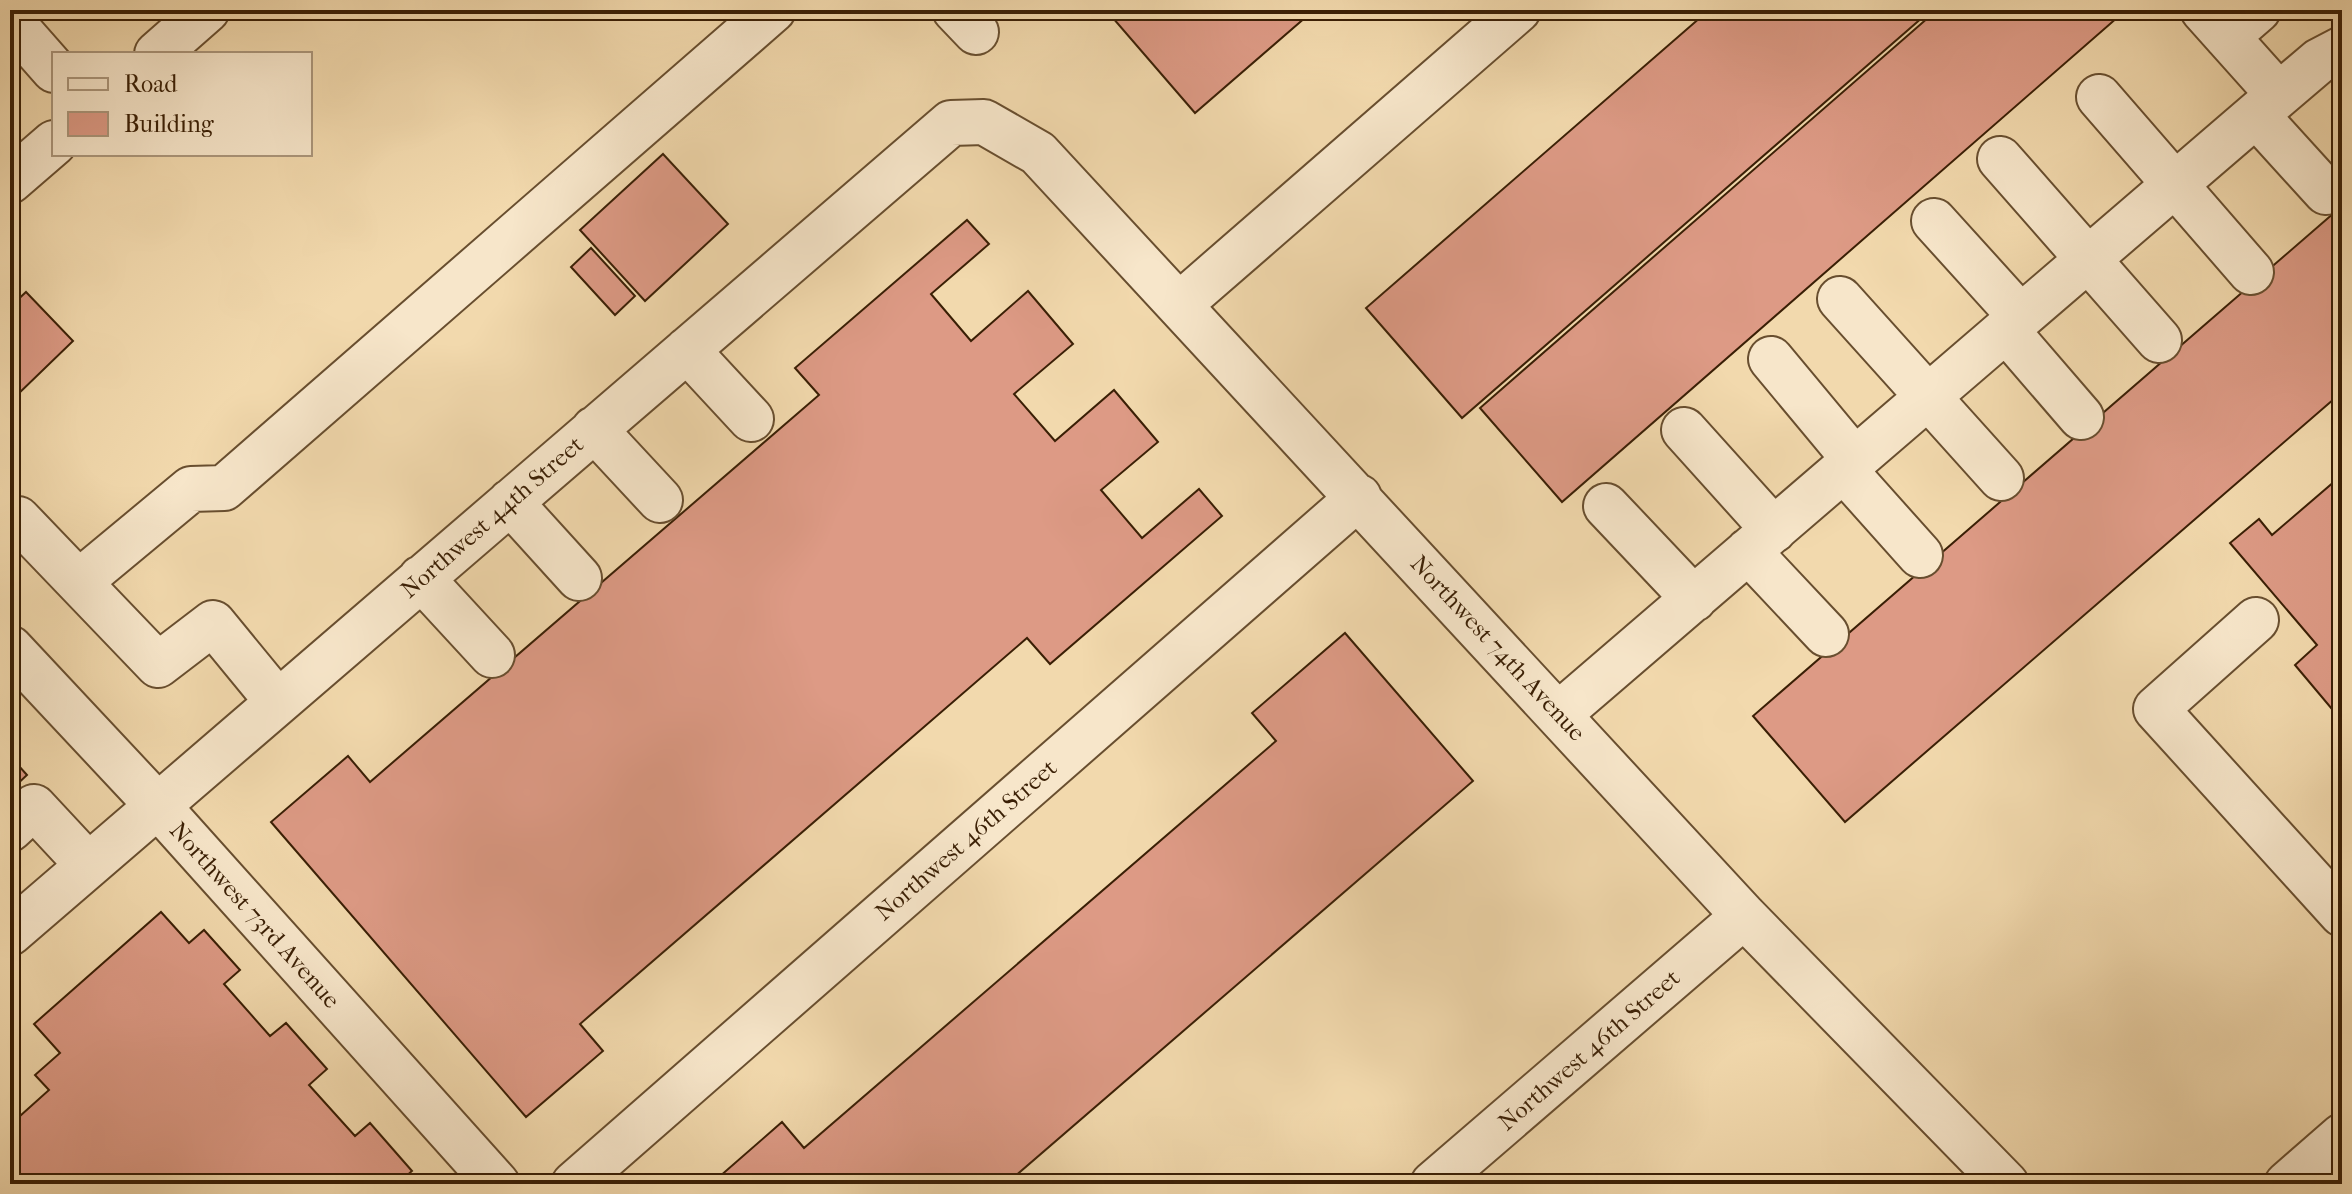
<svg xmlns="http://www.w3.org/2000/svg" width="2352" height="1194" font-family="'IM FELL French Canon',serif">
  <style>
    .building { fill: #dd9a85; stroke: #3a1f05; stroke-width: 2 }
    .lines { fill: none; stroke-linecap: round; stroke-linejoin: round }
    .minor-casing { stroke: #684e2f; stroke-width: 48 }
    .minor { stroke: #f7e6ca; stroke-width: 44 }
    .labels { text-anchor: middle; stroke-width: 6; stroke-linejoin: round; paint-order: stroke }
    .street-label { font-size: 24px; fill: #3a1f05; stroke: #f7e6ca }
  </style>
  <rect width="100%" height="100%" fill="#f2d9ad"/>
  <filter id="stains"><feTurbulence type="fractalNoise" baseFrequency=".0025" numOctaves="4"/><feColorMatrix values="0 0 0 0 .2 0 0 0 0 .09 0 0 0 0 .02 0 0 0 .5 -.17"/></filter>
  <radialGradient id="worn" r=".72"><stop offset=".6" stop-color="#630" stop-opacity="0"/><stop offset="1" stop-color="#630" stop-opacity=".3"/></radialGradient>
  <path class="building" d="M 1106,10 L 1314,10 L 1195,113 Z
    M 1709,10 L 1931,10 L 1462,418 L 1366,308 Z
    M 1937,10 L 2126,10 L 1562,502 L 1480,408 Z
    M 663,154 L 728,224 L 645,301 L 580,230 Z
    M 2342,206 L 2342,392 L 1845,822 L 1753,716 Z
    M 967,220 L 989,244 L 931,294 L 971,341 L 1028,291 L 1073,344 L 1014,394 L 1055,441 L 1114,390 L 1158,442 L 1101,490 L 1142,538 L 1199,489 L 1222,516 L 1050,664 L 1027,638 L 580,1024 L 603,1051 L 526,1117 L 271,822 L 348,756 L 370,782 L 819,395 L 795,368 Z
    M 591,248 L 635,296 L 615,315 L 571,267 Z
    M 26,292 L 73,341 L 14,398 L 10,393 L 10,307 Z
    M 2342,475 L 2342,721 L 2295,665 L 2317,645 L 2230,543 L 2259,519 L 2272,535 Z
    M 1345,633 L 1473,781 L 1006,1184 L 711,1184 L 782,1122 L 804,1148 L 1276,741 L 1252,713 Z
    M 10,756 L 27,775 L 10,791 Z
    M 161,912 L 189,943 L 204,930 L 240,970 L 224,984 L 270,1036 L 286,1023 L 327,1069 L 309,1085 L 355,1136 L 370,1123 L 412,1171 L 397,1184 L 10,1184 L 10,1125 L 49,1090 L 35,1075 L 60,1053 L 34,1024 Z"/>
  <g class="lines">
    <defs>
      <path id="minor" d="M 955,10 L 976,32
        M 2203,10 L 2279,95
        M 10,20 L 54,70
        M 2227,37 L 2258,10
        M 157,54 L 207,10
        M 2099,97 L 2251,272
        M 2256,115 L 2326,192
        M 2000,159 L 2159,340
        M 10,181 L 54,143
        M 1934,221 L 2020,316
        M 1840,299 L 2001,478
        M 1179,305 L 1518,10
        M 2006,330 L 2081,417
        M 687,350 L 751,419
        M 1771,359 L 1855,460
        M 594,429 L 660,500
        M 1684,430 L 1774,530
        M 1844,470 L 1920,555
        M 510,502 L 579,578
        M 1606,506 L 1694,599
        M 18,519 L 158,665 L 213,623 L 277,701
        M 1748,551 L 1826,634
        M 421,578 L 492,655
        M 79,582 L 191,489 L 224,488 L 773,10
        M 2256,620 L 2156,709 L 2342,914
        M 10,648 L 157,805 L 497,1184
        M 1559,714 L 2279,95 L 2319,61 L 2342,49
        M 10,829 L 34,807 L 88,865
        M 10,933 L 951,123 L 984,122 L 1038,153 L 1744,916 L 2006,1184
        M 574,1184 L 1359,497
        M 1433,1184 L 1744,916
        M 2287,1184 L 2342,1136"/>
    </defs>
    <use href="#minor" class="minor-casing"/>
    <use href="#minor" class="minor"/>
  </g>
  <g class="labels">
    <g class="street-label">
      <text transform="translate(492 517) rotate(-41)" y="8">Northwest 44th Street</text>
      <text transform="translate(1498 648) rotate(47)" y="8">Northwest 74th Avenue</text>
      <text transform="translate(966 840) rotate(-41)" y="8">Northwest 46th Street</text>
      <text transform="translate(255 915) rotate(48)" y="8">Northwest 73rd Avenue</text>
      <text transform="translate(1589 1050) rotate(-41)" y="8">Northwest 46th Street</text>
    </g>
  </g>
  <rect width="2352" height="1194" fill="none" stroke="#f2d9ad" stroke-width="40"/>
  <rect x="12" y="12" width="2328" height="1170" fill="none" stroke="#3a1f05" stroke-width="4"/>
  <rect x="20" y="20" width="2312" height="1154" fill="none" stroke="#3a1f05" stroke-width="2"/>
  <rect x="52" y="52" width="260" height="104" fill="#f7e6ca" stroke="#ab967b" stroke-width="2"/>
  <rect x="68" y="78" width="40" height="12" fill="#f7e6ca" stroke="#ab967b" stroke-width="2"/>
  <text x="124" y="92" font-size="24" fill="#3a1f05">Road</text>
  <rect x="68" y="112" width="40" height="24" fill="#dd9a85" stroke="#ab967b" stroke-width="2"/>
  <text x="124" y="132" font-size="24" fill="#3a1f05">Building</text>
  <rect width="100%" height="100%" filter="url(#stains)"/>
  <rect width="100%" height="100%" fill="url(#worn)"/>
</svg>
